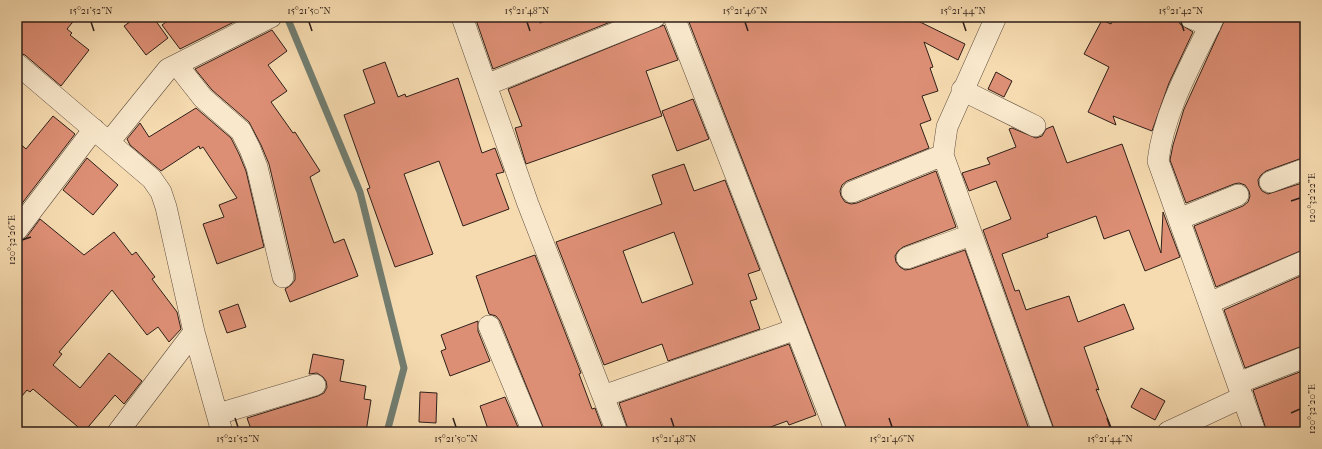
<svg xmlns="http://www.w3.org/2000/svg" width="1322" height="449" font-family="'IM FELL French Canon',serif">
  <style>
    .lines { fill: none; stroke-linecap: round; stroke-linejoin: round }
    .stream { stroke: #717d70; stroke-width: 7 }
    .building { fill: #dd8f75; stroke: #2e1f19; fill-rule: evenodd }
    .street-casing { stroke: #604e3f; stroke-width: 22 }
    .street { stroke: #f9e8cc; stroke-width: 21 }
    .ticks { fill: none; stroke: #2e1f19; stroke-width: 1.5 }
    .neatline { fill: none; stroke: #2e1f19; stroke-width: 1.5 }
    .ticks-label { font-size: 10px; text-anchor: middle; fill: #2e1f19 }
  </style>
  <rect width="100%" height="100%" fill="#f6dbb0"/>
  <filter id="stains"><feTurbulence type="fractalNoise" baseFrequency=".005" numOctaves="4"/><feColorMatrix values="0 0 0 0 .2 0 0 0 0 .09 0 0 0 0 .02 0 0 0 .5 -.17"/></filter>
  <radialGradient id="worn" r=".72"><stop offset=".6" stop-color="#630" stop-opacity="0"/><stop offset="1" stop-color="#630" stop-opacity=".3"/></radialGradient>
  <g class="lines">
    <path class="stream" d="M 287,17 L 360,192 L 404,368 L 387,432"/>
  </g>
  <path class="building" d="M 17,17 L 77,17 L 67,29 L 72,33 L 70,35 L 89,50 L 61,86 L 25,55 L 17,52 Z
    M 137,17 L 153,17 L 168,38 L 146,55 L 124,26 Z
    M 173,17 L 244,17 L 180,49 L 162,25 Z
    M 475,17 L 537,17 L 540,23 L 557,17 L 623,17 L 493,69 Z
    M 687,17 L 915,17 L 916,20 L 965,44 L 958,60 L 924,42 L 933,67 L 930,68 L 938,91 L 922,96 L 931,120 L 920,124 L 929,148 L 847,181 L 842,185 L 840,191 L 841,196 L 845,202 L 851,204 L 857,203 L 936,171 L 956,227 L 903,247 L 898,251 L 895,256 L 896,262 L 900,267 L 905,270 L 911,269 L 965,250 L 1030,432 L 848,432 Z
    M 1115,17 L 1177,17 L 1180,24 L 1193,32 L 1169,83 L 1152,131 L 1113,116 L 1116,125 L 1088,112 L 1109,67 L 1084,54 L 1102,20 L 1111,24 Z
    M 1226,17 L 1305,17 L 1305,157 L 1266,171 L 1261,175 L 1258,180 L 1259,186 L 1262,191 L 1268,194 L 1305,182 L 1305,249 L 1216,287 L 1194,226 L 1243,206 L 1248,202 L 1250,196 L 1249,191 L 1245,185 L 1239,183 L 1234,184 L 1186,203 L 1170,160 L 1173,145 L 1184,109 Z
    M 664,25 L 678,60 L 646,71 L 662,116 L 526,164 L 515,128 L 522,126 L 508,89 Z
    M 272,30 L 287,51 L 268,65 L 287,91 L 271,102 L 293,133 L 295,132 L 320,171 L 310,177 L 334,243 L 344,239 L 358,276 L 290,302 L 285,289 L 291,285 L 295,280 L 295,274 L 269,164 L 261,145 L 249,122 L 212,90 L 195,69 Z
    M 385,62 L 398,97 L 405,94 L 406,97 L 458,78 L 482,153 L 495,148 L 504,172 L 496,174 L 509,209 L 463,226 L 439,161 L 404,174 L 433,254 L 395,267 L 367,189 L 370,188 L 344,115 L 375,103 L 363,70 Z
    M 996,72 L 1012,81 L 1004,97 L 988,89 Z
    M 693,99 L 709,139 L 677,151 L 662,111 Z
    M 196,108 L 231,138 L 239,154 L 246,171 L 264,247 L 217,264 L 203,224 L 224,217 L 219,205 L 237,198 L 203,147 L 200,149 L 199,146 L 161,171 L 130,145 L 127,139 L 140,123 L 149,137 Z
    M 53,116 L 75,134 L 17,210 L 17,141 L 26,149 Z
    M 1053,126 L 1067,163 L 1122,144 L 1161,253 L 1163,212 L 1180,257 L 1145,271 L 1129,230 L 1104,239 L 1096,216 L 1047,234 L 1048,237 L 1002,254 L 1015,291 L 1019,290 L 1026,310 L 1069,296 L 1078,322 L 1124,304 L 1134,329 L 1084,347 L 1099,390 L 1096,389 L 1113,432 L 1055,432 L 983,230 L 1011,219 L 996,181 L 969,191 L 962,173 L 990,164 L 987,158 L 1016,147 L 1009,129 L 1012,128 L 1036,138 L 1042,136 L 1046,129 Z
    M 87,158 L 118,185 L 93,215 L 63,190 Z
    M 684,164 L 694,191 L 725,180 L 760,270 L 748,274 L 757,299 L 750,301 L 760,329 L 668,361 L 662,344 L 604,365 L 556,242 L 662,204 L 652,175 ZM 674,232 L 693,284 L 642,303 L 623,251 Z
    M 40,219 L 84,255 L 114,232 L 132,255 L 136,252 L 155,277 L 152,279 L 177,312 L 181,329 L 169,342 L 158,327 L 147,335 L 112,290 L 59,352 L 62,354 L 53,365 L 80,388 L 109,353 L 142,381 L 124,404 L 115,395 L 84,432 L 33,389 L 30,392 L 27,390 L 17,402 L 17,242 L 26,238 Z
    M 535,255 L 581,373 L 579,374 L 592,409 L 595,408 L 604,432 L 545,432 L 500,321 L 496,316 L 489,314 L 476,276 Z
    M 1305,274 L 1305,345 L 1245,368 L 1224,310 Z
    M 238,304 L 246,327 L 227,333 L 219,311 Z
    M 478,321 L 478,331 L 490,361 L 450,376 L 441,351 L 446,349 L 441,335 Z
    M 789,344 L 816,415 L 789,425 L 787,421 L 757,432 L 629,432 L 619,403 Z
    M 313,354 L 344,360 L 340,381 L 366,386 L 364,399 L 371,400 L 366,432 L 311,432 L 300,430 L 294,432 L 252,432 L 247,418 L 318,396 L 324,393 L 327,387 L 326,381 L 323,377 L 317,373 L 309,374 Z
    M 1305,370 L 1305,432 L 1267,432 L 1253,390 Z
    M 1141,388 L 1165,401 L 1155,420 L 1131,407 Z
    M 420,392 L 437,393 L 436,423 L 419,422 Z
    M 505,397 L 520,432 L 489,432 L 480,406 Z"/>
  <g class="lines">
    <defs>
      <path id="street" d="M 462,17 L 528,204 L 617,432
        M 674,17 L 836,432
        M 996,17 L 947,127 L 943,155 L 1043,432
        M 1189,17 L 1210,26
        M 1214,17 C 1192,63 1164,110 1158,161 L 1255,432
        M 17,64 L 152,179 L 161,192 L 166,207 L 194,332 L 222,432
        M 177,65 L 203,98 L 241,131 L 250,149 L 257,167 L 283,277
        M 486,85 L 655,17
        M 962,90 L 1035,126
        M 109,142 L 168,69 L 271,17
        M 1270,182 L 1305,169
        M 852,192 L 943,155
        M 1179,219 L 1238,195
        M 17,230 L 94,129
        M 907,258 L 971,235
        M 1209,303 L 1305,261
        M 489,326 L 533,432
        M 1238,383 L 1305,357
        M 603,396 L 796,329
        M 218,414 L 315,385
        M 118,432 L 194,332
        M 1168,432 L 1243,397"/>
    </defs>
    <use href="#street" class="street-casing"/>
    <use href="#street" class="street"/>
  </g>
  <path class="ticks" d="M 91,22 L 94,31M 309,22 L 312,31M 527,22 L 530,31M 745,22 L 748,31M 963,22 L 966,31M 1181,22 L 1184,31M 1291,201 L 1300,198M 22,240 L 31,237M 1291,413 L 1300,409M 235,418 L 238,427M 453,418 L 456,427M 671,418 L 674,427M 889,418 L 892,427M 1107,418 L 1110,427"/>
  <rect width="1322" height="449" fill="none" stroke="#f6dbb0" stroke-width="44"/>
  <rect x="22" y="22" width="1278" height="405" class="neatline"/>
  <g class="ticks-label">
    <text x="91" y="14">15°21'52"N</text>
    <text x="309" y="14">15°21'50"N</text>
    <text x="527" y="14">15°21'48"N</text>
    <text x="745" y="14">15°21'46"N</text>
    <text x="963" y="14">15°21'44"N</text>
    <text x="1181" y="14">15°21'42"N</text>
    <text transform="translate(1311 198) rotate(-90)" y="4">120°32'22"E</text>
    <text transform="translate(11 240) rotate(-90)" y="4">120°32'26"E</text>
    <text transform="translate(1311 409) rotate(-90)" y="4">120°32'20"E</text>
    <text x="238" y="442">15°21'52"N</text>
    <text x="456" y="442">15°21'50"N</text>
    <text x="674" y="442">15°21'48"N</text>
    <text x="892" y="442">15°21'46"N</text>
    <text x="1110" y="442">15°21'44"N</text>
  </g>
  <rect width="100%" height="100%" filter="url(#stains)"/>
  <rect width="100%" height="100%" fill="url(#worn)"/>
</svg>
